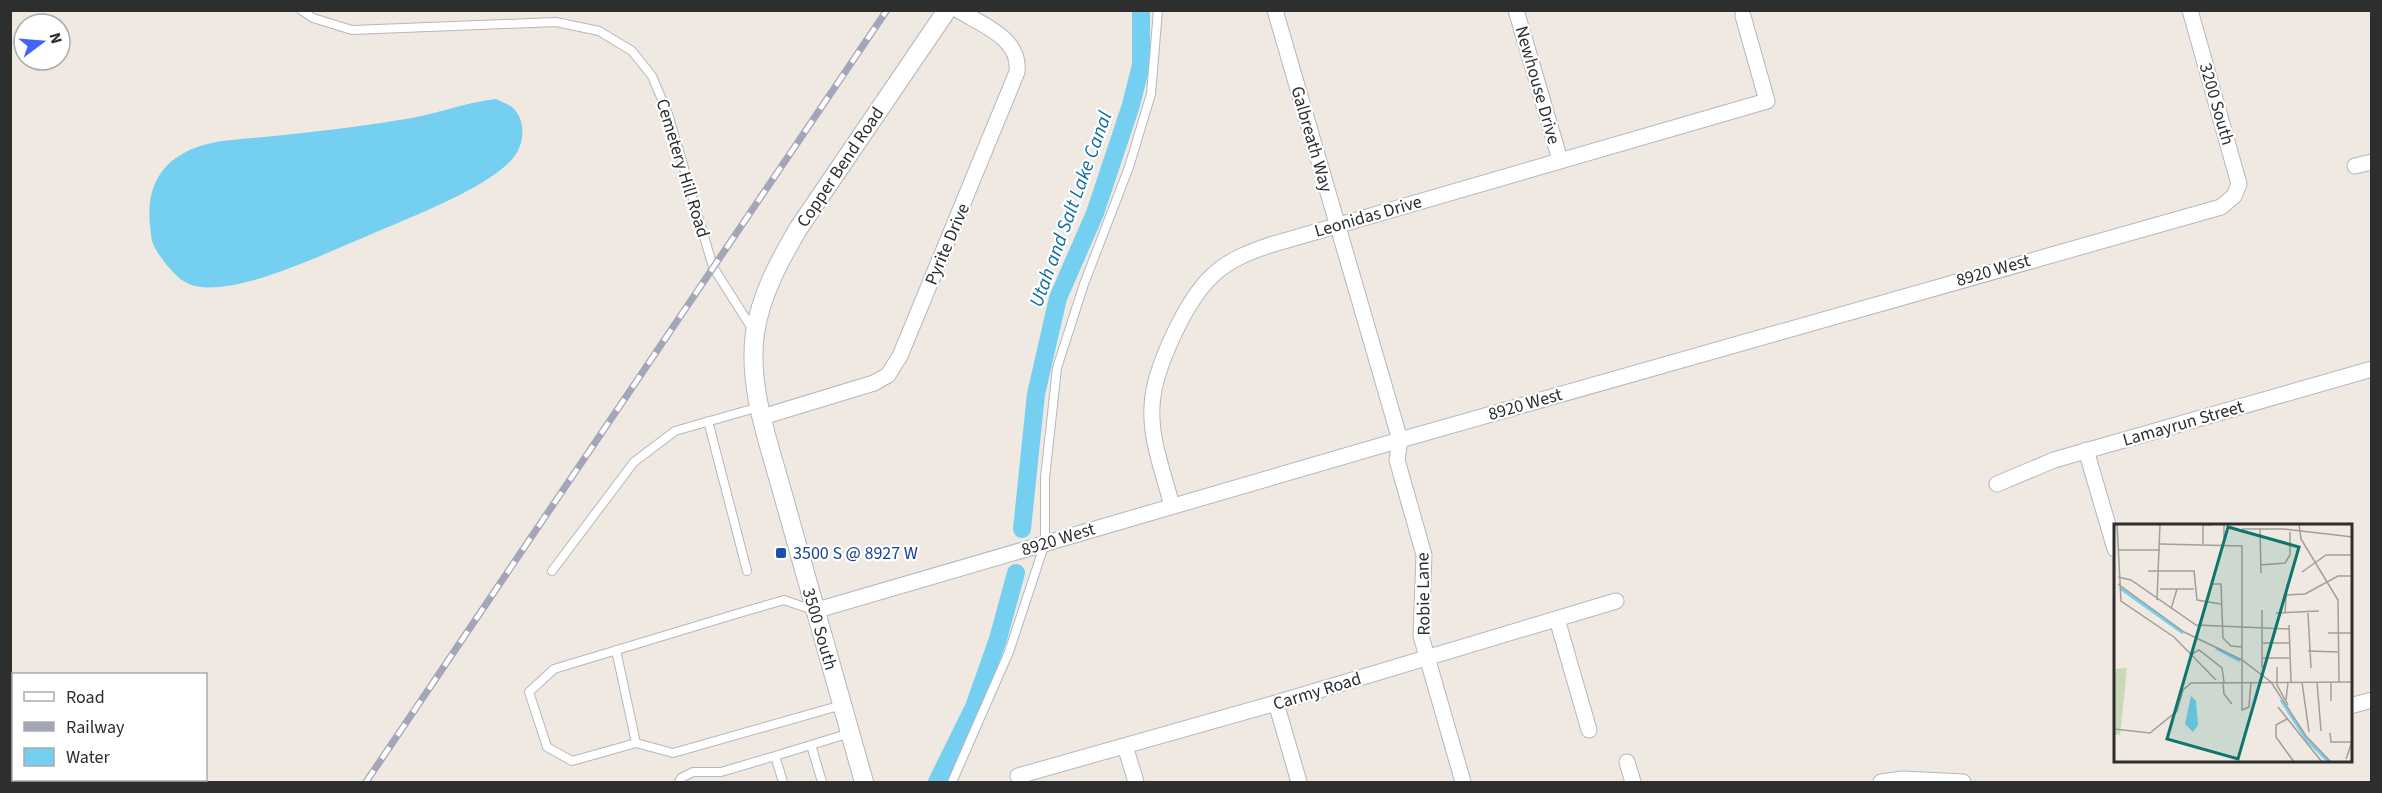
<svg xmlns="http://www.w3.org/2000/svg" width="2382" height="793" font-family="'Source Sans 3',sans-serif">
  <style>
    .water { fill: #75cff0 }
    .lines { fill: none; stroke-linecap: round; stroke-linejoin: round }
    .canal { stroke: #75cff0; stroke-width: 18 }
    .service-casing { stroke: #b4b7c1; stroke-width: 10 }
    .minor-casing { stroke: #b4b7c1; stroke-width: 17 }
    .tertiary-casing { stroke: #b4b7c1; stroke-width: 20 }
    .service { stroke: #fff; stroke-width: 8 }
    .minor { stroke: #fff; stroke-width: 15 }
    .tertiary { stroke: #fff; stroke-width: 18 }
    .rail-casing { stroke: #a3a6b8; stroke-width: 7 }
    .rail { stroke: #fff; stroke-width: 4.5; stroke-dasharray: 14; stroke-linecap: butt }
    .transit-dot { fill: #1a4fb4; stroke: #fff; stroke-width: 2 }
    .labels { text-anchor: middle; stroke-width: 4.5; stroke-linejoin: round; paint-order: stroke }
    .street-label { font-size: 18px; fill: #2e2e2e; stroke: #fff }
    .transit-label { font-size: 18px; fill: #164399; stroke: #fff; text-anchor: start }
    .water-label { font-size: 20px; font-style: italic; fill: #0d6fa3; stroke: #fff }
    .inset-river { fill: none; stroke: #75cff0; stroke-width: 3 }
    .inset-road { fill: none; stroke: #a29e99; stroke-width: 1.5 }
    .view { fill: #0f766e; fill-opacity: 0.15; stroke: #0f766e; stroke-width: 3 }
    .inset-edge { fill: none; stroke: #2e2e2e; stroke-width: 3 }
  </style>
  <rect width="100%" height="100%" fill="#efe9e1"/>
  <path class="water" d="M 496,99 C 501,102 509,104 512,107 C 526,119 525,143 514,157 C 490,188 404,220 367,236 C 327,253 277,276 234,285 C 220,287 203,290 189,284 C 176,279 159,257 153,244 C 151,239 151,232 150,226 C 144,170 179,145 231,140 C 292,135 352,128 412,118 C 440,113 467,102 496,99 Z"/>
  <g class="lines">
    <path class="canal" d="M 1022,529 L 1036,394 L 1058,298 L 1095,213 L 1131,105 L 1141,65 L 1141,10
      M 937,782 L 974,707 L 998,639 L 1016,573"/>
    <defs>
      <path id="service" d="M 301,10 L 313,18 L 352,30 L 556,22 L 599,31 L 632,51 L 652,76 L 668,114 L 713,267 L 753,330
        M 708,421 L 747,571
        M 552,571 L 634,462 L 675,431 L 759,407
        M 813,610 L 784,600 L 736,614 L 554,669 L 529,692 L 547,747 L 572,761 L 636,743 L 673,753 L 842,705
        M 616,650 L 636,743
        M 679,782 L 681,778 L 693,772 L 721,772 L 775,756
        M 783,782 L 775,756 L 811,745
        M 822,782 L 811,745 L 850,733
        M 952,782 L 1009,652 L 1045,543 L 1045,478 L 1057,368 L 1084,284 L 1129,167 L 1151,94 L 1158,10"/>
      <path id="minor" d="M 1275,10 L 1400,440 L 1397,460 L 1424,555 L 1421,636 L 1463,782
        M 1516,10 L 1560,160
        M 2355,166 L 2372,162
        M 762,417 L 874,383 L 888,375 L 900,356 L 1017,72 C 1021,38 982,25 958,10
        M 2086,450 L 2115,549
        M 1997,484 L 2054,460 L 2372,369
        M 1172,506 C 1164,474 1150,440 1152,407 C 1153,370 1186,300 1213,275 C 1229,260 1249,252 1270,245 L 1767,101 L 1743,16
        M 814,611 L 1400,440 L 2221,207 L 2234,196 L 2239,184 L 2190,10
        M 1557,619 L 1589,730
        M 1276,703 L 1299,782
        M 2350,706 L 2372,700
        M 1125,746 L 1136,782
        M 1627,762 L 1633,782
        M 1018,776 L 1276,703 L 1616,601
        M 1881,782 L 1903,779 L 1963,782"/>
      <path id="tertiary" d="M 864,782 C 838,689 811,596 785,502 C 771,449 747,389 755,333 C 761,294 779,262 798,229 L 947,10"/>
    </defs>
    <use href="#service" class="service-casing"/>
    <use href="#minor" class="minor-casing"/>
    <use href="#tertiary" class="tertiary-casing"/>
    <use href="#service" class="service"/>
    <use href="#minor" class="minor"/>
    <use href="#tertiary" class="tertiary"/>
    <defs>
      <path id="rail" d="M 366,782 L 887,10"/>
    </defs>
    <use href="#rail" class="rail-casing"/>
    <use href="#rail" class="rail"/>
  </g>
  <rect class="transit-dot" x="775" y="547" width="12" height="12" rx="3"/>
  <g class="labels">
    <g class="street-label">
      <text transform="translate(1538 85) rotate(74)" y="6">Newhouse Drive</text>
      <text transform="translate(2217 104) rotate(74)" y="6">3200 South</text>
      <text transform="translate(1312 139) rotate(74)" y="6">Galbreath Way</text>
      <text transform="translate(840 167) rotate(-56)" y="6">Copper Bend Road</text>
      <text transform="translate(683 168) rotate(73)" y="6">Cemetery Hill Road</text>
      <text transform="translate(1368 216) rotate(-16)" y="6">Leonidas Drive</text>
      <text transform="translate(947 244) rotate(-67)" y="6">Pyrite Drive</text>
      <text transform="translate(1993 270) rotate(-16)" y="6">8920 West</text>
      <text transform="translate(1525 404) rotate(-16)" y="6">8920 West</text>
      <text transform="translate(2183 423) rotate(-16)" y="6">Lamayrun Street</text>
      <text transform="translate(1058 539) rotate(-17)" y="6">8920 West</text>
      <text transform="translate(1423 594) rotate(-91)" y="6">Robie Lane</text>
      <text transform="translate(820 629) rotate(74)" y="6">3500 South</text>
      <text transform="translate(1317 691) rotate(-17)" y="6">Carmy Road</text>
    </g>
    <g class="transit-label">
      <text x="793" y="559">3500 S @ 8927 W</text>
    </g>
    <g class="water-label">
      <text transform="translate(1070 209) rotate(-70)" y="7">Utah and Salt Lake Canal</text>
    </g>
  </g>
  <g transform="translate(2114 524)">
    <rect width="238" height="238" fill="#efe9e1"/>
    <path d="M 13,144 L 6,211 L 0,210 L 0,145 Z" fill="#c8d9b8"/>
    <path d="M 77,172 L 82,177 L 84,201 L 79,208 L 71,200 Z" fill="#75cff0"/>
    <path class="inset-river" d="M 6,64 L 69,109M 102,124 L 126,137M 167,176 L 193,216 L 215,238"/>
    <path class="inset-road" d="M 3,0 L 7,77 L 60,113 L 102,156M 185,0 L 187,15 L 224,76 L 225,158M 146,5 L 147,49M 128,9 L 129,5 L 169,5 L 239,13M 110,19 L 110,0M 46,20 L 128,22 L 128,186 L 135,183 L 137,158M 89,20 L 89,1 L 98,1M 4,26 L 46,26M 146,41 L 171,39 L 176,31 L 176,8M 34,47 L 80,47 L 83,76 L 107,80M 188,48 L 212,31 L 239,31M 4,53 L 17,56 L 82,101 L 175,105M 4,60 L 70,108 L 128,136 L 157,158 L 192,212 L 217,238M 99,60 L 107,60 L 109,114 L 117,122 L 128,123M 46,65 L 80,65M 171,71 L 191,70 L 224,52 L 239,52M 43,76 L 46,0M 57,85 L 63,65M 148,86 L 148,144M 162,89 L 205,87M 171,89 L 173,60M 194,89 L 197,144M 175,101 L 177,158M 214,109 L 239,109M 148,119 L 175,119M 194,127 L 225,128M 78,130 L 85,126 L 108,144 L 110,158M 148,134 L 175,134M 163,143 L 163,161 L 174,181M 109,158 L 110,170 L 118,180M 188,158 L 195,208M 203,158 L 207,207M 217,158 L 217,177M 172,176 L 174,158M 164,183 L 208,238M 173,195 L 162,201 L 162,213 L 180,238M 0,205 L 36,209 L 63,187 L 69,166 L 77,159 L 239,158M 216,209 L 217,218 L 238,218 L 232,235"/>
    <path class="view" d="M 114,3 L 185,23 L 124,235 L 53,215 Z"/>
    <rect width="238" height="238" class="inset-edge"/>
  </g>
  <rect width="2382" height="793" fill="none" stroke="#2e2e2e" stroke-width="24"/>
  <rect x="12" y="673" width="195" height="108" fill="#ffffff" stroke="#ababab" stroke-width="1.5"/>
  <rect x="24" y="692" width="30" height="9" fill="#ffffff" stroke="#ababab" stroke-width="1.5"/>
  <text x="66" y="703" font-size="18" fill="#2e2e2e">Road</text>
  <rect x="24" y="722" width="30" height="9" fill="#a3a6b8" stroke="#ababab" stroke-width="1.5"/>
  <text x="66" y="733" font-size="18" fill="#2e2e2e">Railway</text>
  <rect x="24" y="748" width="30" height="18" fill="#75cff0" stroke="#ababab" stroke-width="1.5"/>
  <text x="66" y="763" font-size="18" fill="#2e2e2e">Water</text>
  <g transform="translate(42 42) rotate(74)"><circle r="28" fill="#ffffff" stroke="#ababab" stroke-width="1.5"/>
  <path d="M0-4.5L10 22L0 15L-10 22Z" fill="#4264fb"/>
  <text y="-9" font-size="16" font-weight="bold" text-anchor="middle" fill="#2e2e2e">N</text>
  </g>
</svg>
